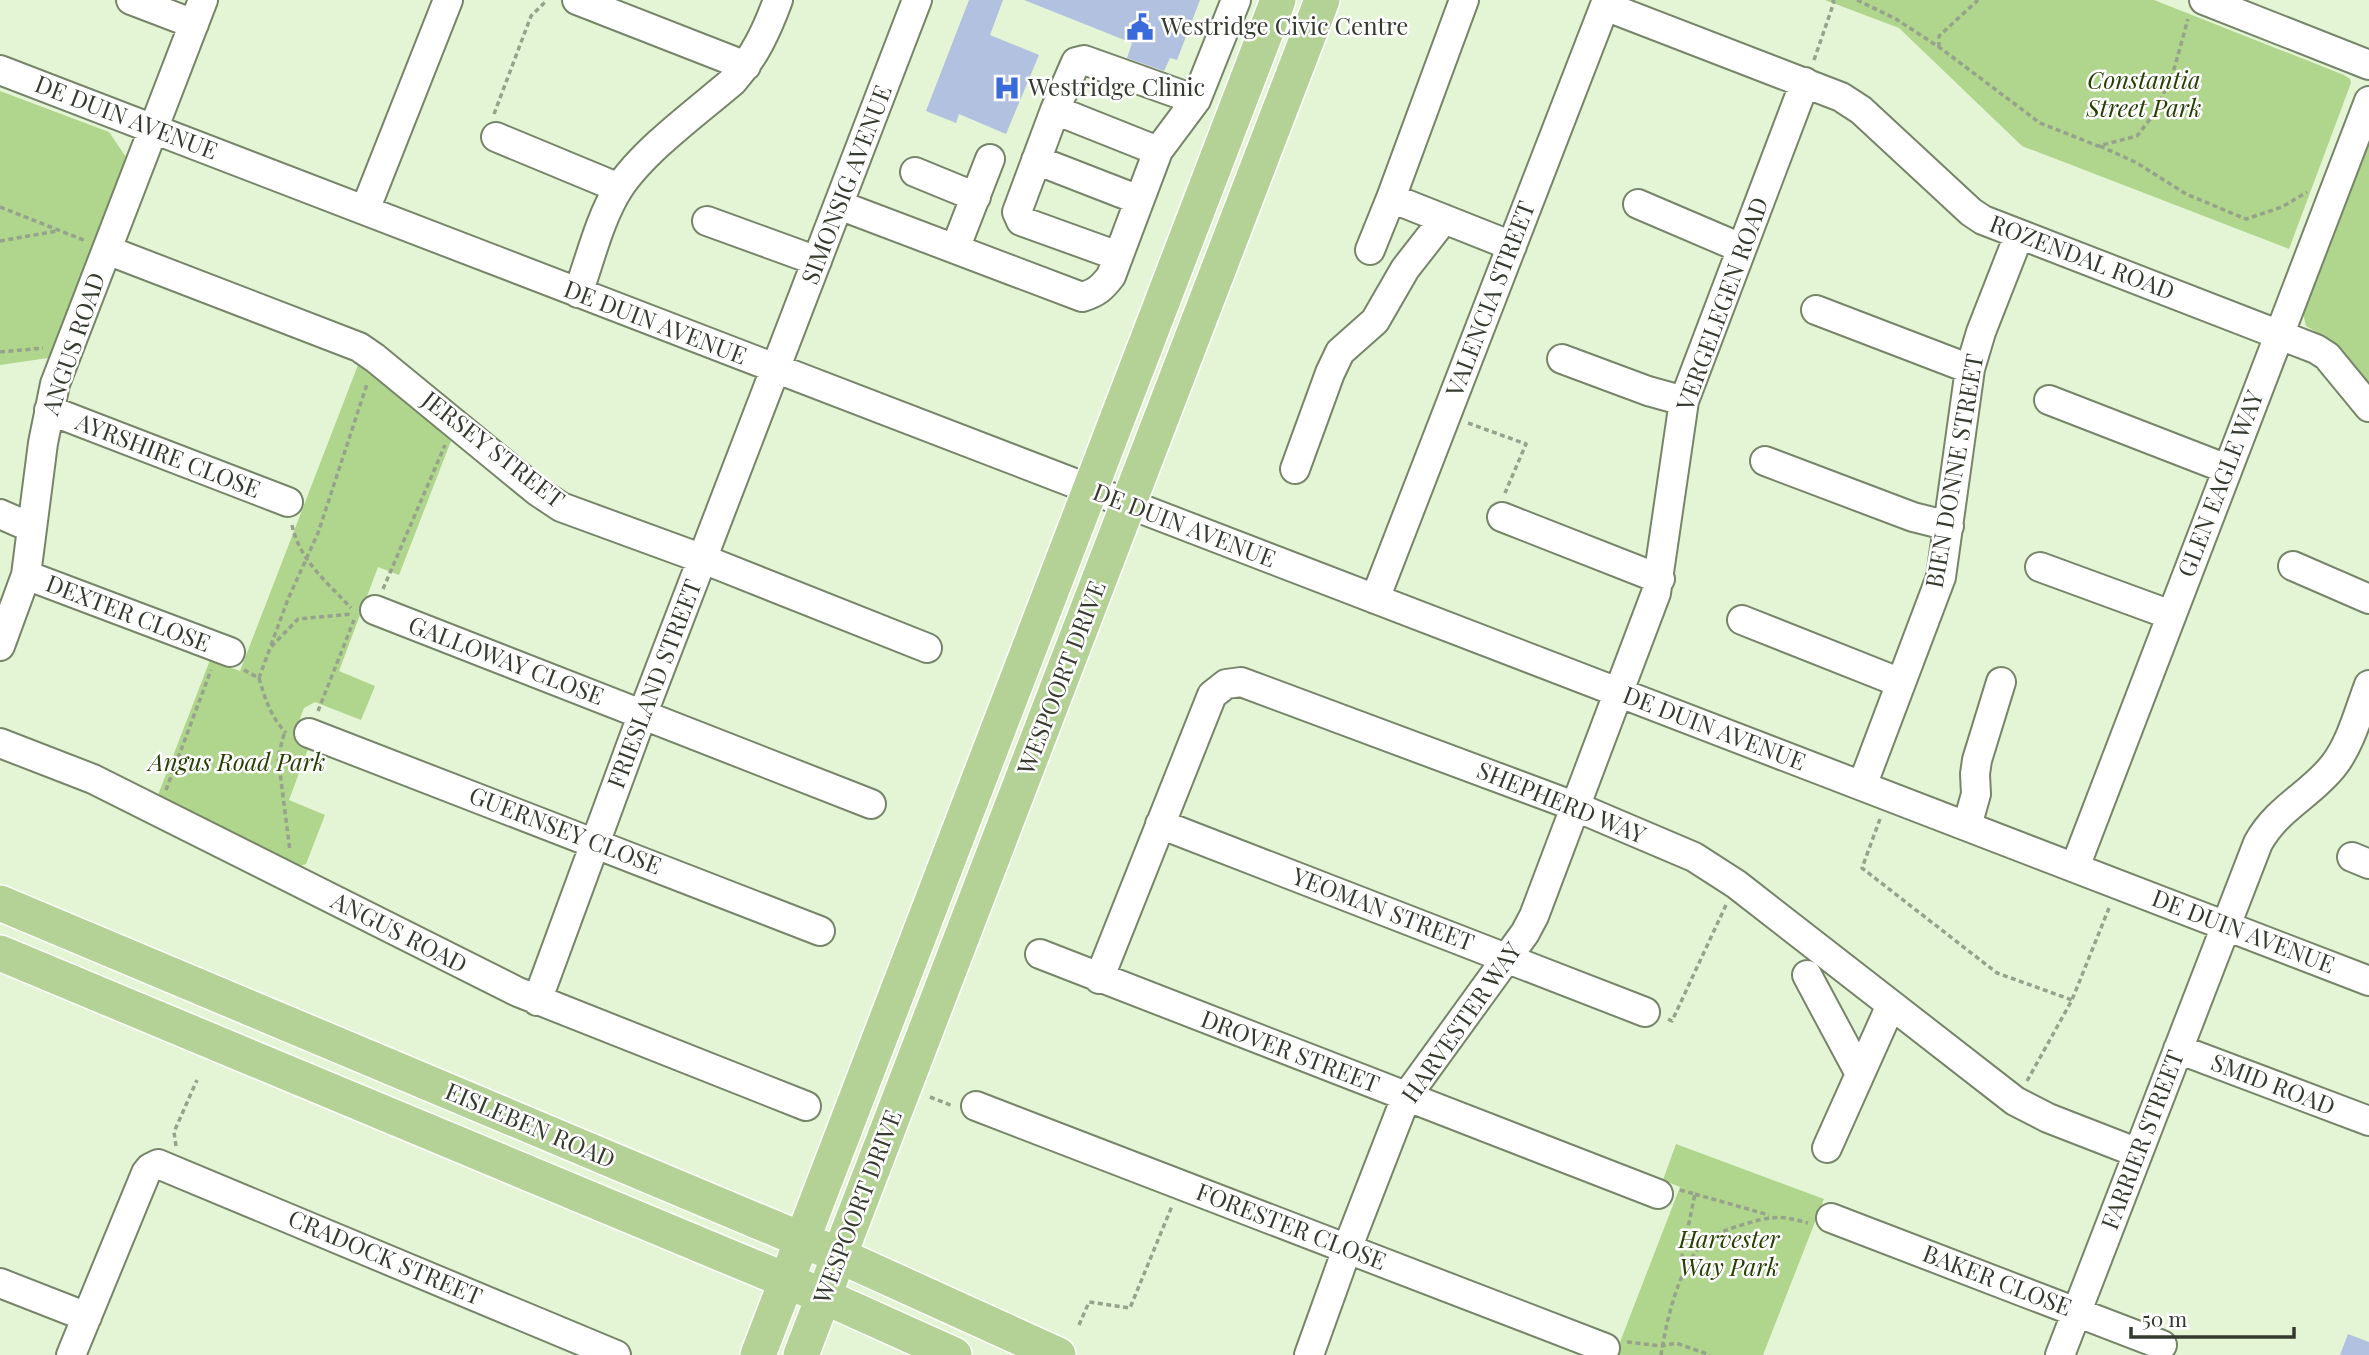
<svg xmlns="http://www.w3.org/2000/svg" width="2369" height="1355" font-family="'Playfair Display',serif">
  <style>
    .green { fill: #b0d58c }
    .building { fill: #b2c1df }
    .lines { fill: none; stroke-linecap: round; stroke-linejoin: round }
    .minor-casing { stroke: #768569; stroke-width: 32 }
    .major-casing { stroke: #fff; stroke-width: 38 }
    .path { stroke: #96a38c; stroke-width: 3.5; stroke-dasharray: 5 3.5; stroke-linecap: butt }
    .minor { stroke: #fff; stroke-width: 28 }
    .major { stroke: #b5d296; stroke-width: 35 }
    .labels { text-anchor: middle; stroke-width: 5; stroke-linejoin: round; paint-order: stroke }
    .poi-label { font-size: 24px; fill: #343b2e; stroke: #fff; text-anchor: start }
    .park-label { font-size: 24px; font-style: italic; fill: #253f00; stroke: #fff }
    .street-label { font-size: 24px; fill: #343b2e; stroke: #fff }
  </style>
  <rect width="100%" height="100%" fill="#e4f5d6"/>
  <path class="green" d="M 1825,0 L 2154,0 L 2344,75 L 2350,79 L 2351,83 L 2289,249 L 2022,146 L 1899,28 Z
    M 0,91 L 109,132 L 128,160 L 54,349 L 48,358 L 0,365 Z
    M 2369,139 L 2369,382 L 2333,342 L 2306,326 L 2303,313 Z
    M 358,365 L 386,385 L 451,441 L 399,575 L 378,567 L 339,671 L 375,686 L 361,720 L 315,702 L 304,708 L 294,735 L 297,743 L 308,749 L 289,800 L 325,815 L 306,864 L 299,866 L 158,795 L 210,660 L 240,671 Z
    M 1676,1144 L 1824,1199 L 1763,1355 L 1615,1355 L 1680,1187 L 1663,1180 Z"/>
  <path class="building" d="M 969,0 L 1003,0 L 990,35 L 1039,55 L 1006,134 L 959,114 L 956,123 L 926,111 Z
    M 1024,0 L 1200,0 L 1177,60 L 1170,58 L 1164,71 L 1127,58 L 1132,43 Z
    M 2348,1334 L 2369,1342 L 2369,1355 L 2340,1355 Z"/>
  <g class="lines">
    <defs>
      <path id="minor" d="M 131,0 L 194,24
        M 577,0 L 746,66
        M 1464,0 L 1391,198 L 1512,246
        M 2204,0 L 2369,65
        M 1605,6 L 1841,97 L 1861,110 L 1971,212 L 1983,220 L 2316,349 L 2327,356 L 2369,407
        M 0,70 L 2369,981
        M 1055,110 L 1158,151
        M 496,137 L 619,188
        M 1036,160 L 1139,200
        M 915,172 L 976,197
        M 1638,204 L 1741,248
        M 839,205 L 1082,297 C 1096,293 1102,288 1111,276 L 1158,151 L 1196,100 L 1236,0
        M 365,210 L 448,0
        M 707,221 L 817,261
        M 955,249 L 990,159
        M 107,250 L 359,347 L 375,358 L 537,491 L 561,507 L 703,559 L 927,648
        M 1370,250 L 1391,198
        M 1118,256 L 1021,221 L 1017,212 L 1055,110 L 1076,62 L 1084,60 L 1196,100
        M 578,293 C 590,260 600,217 619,188 C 644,150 698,111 733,81 C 755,56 767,30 778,0
        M 1816,310 L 1970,369
        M 1562,359 L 1648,391 L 1684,401
        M 2049,400 L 2227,469
        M 49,410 L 288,502
        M 1765,461 L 1913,517 L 1949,526
        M 1295,469 L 1330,373 L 1340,352 L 1375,321 L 1405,269 L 1444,219
        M 0,514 L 32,528
        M 1502,517 L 1660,579
        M 2293,566 L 2369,599
        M 2040,567 L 2171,615
        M 26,575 L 230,652
        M 1375,599 L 1607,0
        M 375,610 L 871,804
        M 1742,620 L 1901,683
        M 0,646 L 26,575 L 43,443 L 55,384 L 203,0
        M 309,733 L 820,931
        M 0,743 L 93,779 L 518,992 L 806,1106
        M 1862,786 L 1941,577 L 1970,369 L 1981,332 L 2019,235
        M 1160,824 L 1645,1012
        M 1967,826 L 1976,794 L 1975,774 L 1977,760 L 2001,682
        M 2352,857 L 2369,864
        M 2075,867 L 2369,101
        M 1040,954 L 1658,1194
        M 1807,975 L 1860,1074
        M 1099,979 L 1212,695 L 1226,684 L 1241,682 L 1574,806 L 1694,857 L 1736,884 L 2015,1101 L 2048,1118 L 2138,1153
        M 537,1001 L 643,713 L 917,0
        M 2178,1049 L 2369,1121
        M 976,1106 L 1605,1348
        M 1827,1148 L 1891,1005
        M 1831,1218 L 2162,1345
        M 0,1283 L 87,1317
        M 71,1355 L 146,1173 L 150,1168 L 158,1164 L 616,1355
        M 1309,1355 L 1347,1249 L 1406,1097 L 1525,933 L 1534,916 L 1656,593 L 1684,401 L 1805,82
        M 2060,1355 L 2258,843 C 2278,807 2311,795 2334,765 C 2351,743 2359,711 2369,685"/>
      <path id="major" d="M 0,903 L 838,1255 L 1058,1355
        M 0,953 L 823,1296 L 954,1355
        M 758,1355 L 1278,0
        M 801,1355 L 1322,0"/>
    </defs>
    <use href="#minor" class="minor-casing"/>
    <use href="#major" class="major-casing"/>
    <path class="path" d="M 1857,0 L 1896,19 L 1939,47 L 2040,123 L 2098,146 L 2137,136 L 2154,114 L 2173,73 L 2188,19
      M 1939,47 L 1939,36 L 1978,0
      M 1814,60 L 1834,2 L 1832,0
      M 494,114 L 531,16 L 547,0
      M 2100,146 L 2137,163 L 2186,194 L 2246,219 L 2282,207 L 2307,192
      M 0,207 L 86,241
      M 0,241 L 57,231
      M 0,352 L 43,348
      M 1468,423 L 1526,444 L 1505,493
      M 292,525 C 299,560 328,583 351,608
      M 383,589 L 445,445
      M 271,645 L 288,599 L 318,533 L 367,384
      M 244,670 L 259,678 C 265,699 271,717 286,733
      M 259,678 L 270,648 L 298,619 L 352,614
      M 318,711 L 354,620
      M 284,734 L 278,757 L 290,851
      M 166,790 L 211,670
      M 1880,819 L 1862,868 L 1997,973 L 2072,1000
      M 1668,1019 L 1672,1021 L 1726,905
      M 2027,1081 L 2072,1000 L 2109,908
      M 930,1097 L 953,1106
      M 176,1146 L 174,1132 L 197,1080
      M 1680,1190 L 1695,1194 L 1681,1261 L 1687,1263
      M 1695,1194 L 1769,1215
      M 1079,1325 L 1089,1302 L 1130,1308 L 1172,1206
      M 1627,1342 L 1662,1346 L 1676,1343 L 1710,1355
      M 1661,1355 C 1666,1323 1677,1274 1698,1249 C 1709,1235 1728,1229 1745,1224 C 1772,1216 1780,1215 1808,1223"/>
    <use href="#minor" class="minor"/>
    <use href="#major" class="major"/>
  </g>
  <defs>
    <symbol id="civic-bare" viewBox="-9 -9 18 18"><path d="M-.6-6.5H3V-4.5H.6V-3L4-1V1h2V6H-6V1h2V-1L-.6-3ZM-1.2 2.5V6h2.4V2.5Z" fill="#3b6bdb" stroke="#fff" stroke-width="2.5" paint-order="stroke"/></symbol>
    <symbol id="hospital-bare" viewBox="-9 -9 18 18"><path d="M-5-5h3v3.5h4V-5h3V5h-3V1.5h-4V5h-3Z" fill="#3b6bdb" stroke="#fff" stroke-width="2.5" paint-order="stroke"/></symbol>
  </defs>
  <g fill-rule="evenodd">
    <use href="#civic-bare" x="1121" y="8" width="38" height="38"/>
    <use href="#hospital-bare" x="988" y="69" width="38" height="38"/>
  </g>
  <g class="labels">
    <g class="poi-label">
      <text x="1161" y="35">Westridge Civic Centre</text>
      <text x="1028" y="96">Westridge Clinic</text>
    </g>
    <g class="park-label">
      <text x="2144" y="89">Constantia<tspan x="2144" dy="28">Street Park</tspan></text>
      <text x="237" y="771">Angus Road Park</text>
      <text x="1729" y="1248">Harvester<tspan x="1729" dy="28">Way Park</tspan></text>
    </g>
    <g class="street-label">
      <text transform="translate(126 118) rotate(21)" y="8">DE DUIN AVENUE</text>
      <text transform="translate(847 185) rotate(-69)" y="8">SIMONSIG AVENUE</text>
      <text transform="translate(2082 258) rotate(21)" y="8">ROZENDAL ROAD</text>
      <text transform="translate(1491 299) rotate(-69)" y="8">VALENCIA STREET</text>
      <text transform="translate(1723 304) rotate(-70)" y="8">VERGELEGEN ROAD</text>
      <text transform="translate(655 323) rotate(21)" y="8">DE DUIN AVENUE</text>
      <text transform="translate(74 344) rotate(-71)" y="8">ANGUS ROAD</text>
      <text transform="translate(493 450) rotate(38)" y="8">JERSEY STREET</text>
      <text transform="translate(168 456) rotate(21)" y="8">AYRSHIRE CLOSE</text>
      <text transform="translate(1955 471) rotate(-80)" y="8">BIEN DONNE STREET</text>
      <text transform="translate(2221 484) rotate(-69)" y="8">GLEN EAGLE WAY</text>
      <text transform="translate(1184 526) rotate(21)" y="8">DE DUIN AVENUE</text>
      <text transform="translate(128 614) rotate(21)" y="8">DEXTER CLOSE</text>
      <text transform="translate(506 661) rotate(21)" y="8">GALLOWAY CLOSE</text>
      <text transform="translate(1062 678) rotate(-69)" y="8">WESPOORT DRIVE</text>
      <text transform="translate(655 684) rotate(-69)" y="8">FRIESLAND STREET</text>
      <text transform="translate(1714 729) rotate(21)" y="8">DE DUIN AVENUE</text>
      <text transform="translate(1561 803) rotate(22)" y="8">SHEPHERD WAY</text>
      <text transform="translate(565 831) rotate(21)" y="8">GUERNSEY CLOSE</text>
      <text transform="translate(1383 910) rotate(21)" y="8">YEOMAN STREET</text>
      <text transform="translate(2243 932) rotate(21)" y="8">DE DUIN AVENUE</text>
      <text transform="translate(399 933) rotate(27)" y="8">ANGUS ROAD</text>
      <text transform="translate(1462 1023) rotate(-55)" y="8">HARVESTER WAY</text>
      <text transform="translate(1290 1052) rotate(21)" y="8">DROVER STREET</text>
      <text transform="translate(2273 1085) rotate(21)" y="8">SMID ROAD</text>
      <text transform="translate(530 1126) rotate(23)" y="8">EISLEBEN ROAD</text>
      <text transform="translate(2143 1140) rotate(-69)" y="8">FARRIER STREET</text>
      <text transform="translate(858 1207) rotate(-69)" y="8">WESPOORT DRIVE</text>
      <text transform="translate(1291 1227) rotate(21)" y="8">FORESTER CLOSE</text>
      <text transform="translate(385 1258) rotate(23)" y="8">CRADOCK STREET</text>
      <text transform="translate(1997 1281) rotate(21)" y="8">BAKER CLOSE</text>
    </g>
  </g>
  <path d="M2131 1327v10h163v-10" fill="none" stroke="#343b2e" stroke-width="3.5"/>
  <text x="2142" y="1327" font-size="21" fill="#343b2e" stroke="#ffffff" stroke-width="5" paint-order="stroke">50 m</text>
</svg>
